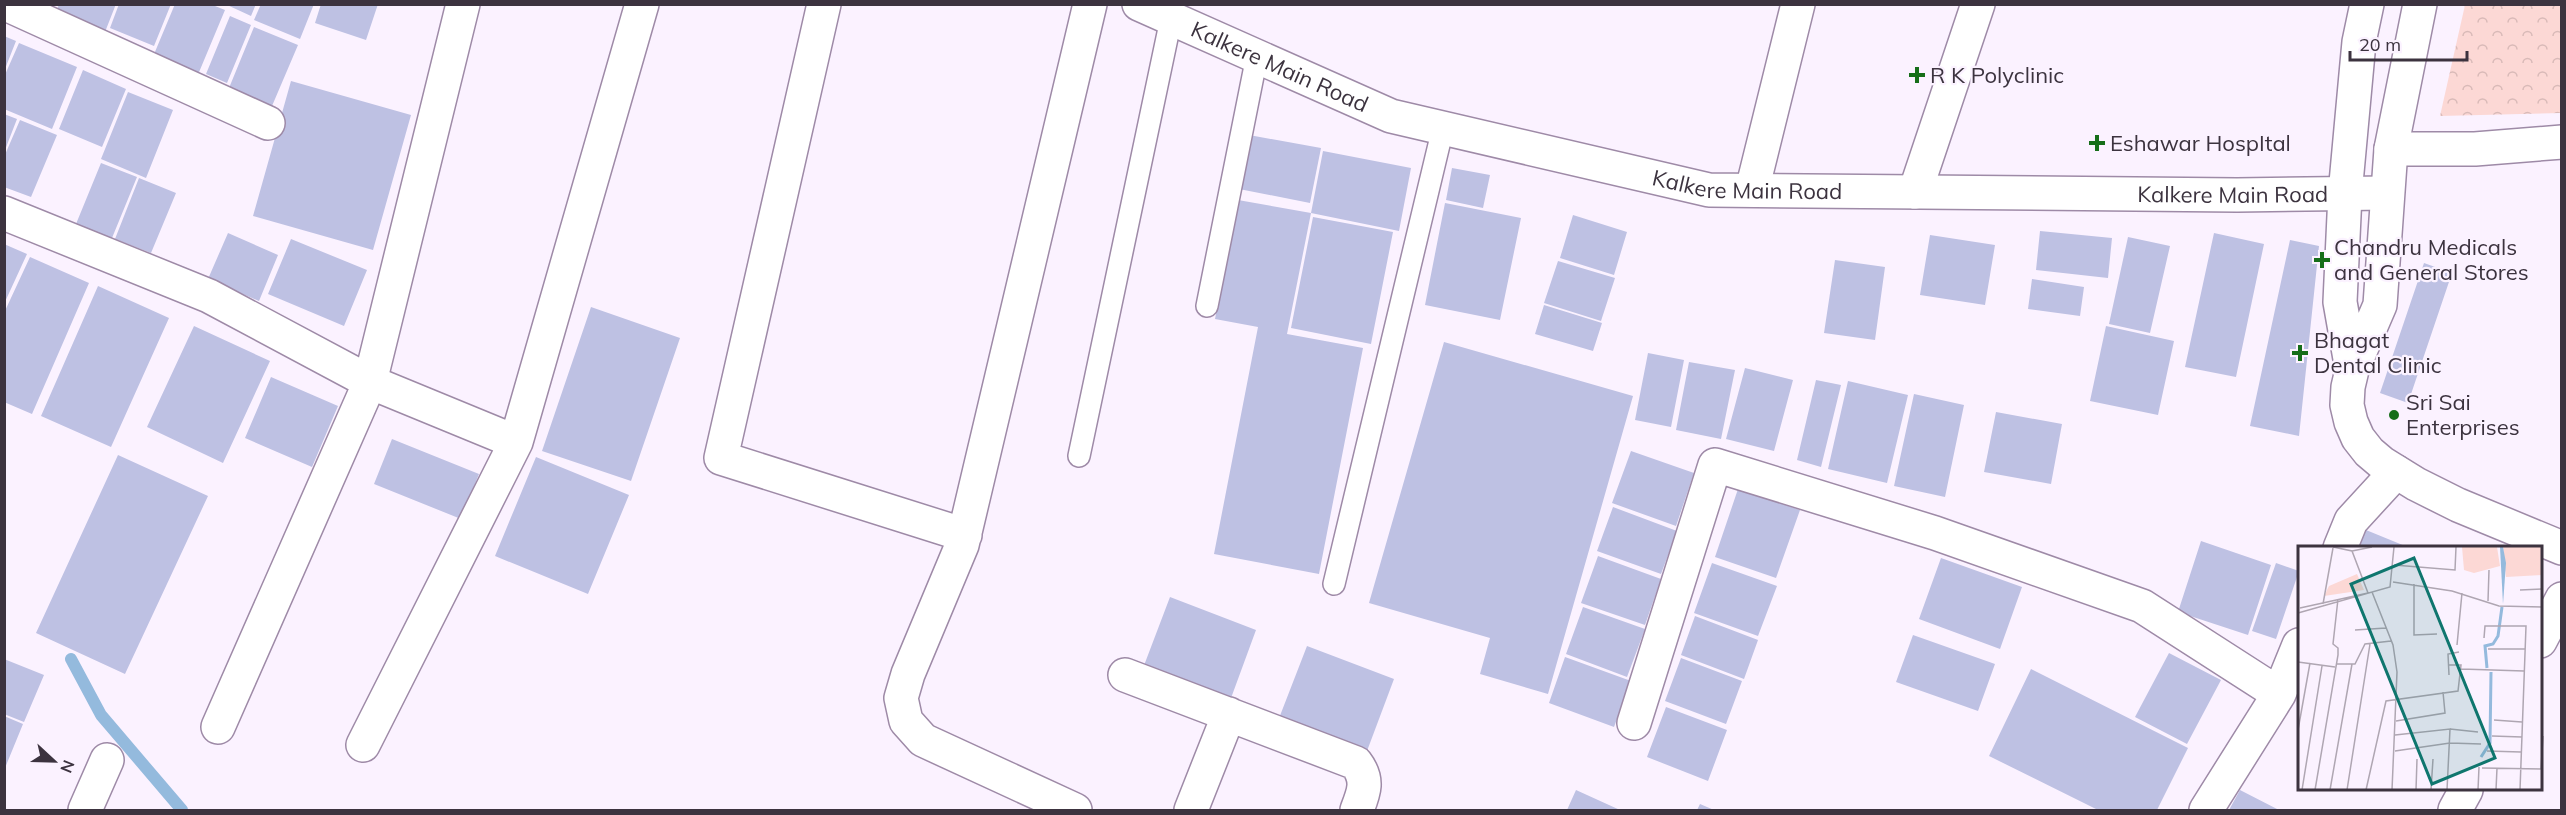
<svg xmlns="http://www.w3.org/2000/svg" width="2566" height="815" font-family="Mulish,sans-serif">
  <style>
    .park { fill: url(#park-crowns) }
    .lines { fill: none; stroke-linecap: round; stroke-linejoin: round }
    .stream { stroke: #94badd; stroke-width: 12 }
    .building { fill: #bec1e3 }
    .service-casing { stroke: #9e8aa7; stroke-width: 24 }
    .minor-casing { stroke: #9e8aa7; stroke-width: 36 }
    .tertiary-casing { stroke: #9e8aa7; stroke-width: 36 }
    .secondary-casing { stroke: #9e8aa7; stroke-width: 36 }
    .service { stroke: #fff; stroke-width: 21 }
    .minor { stroke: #fff; stroke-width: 33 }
    .tertiary { stroke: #fff; stroke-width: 33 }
    .secondary { stroke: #fff; stroke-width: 33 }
    .poi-dot { fill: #166e19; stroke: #fbf2ff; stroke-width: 2 }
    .labels { text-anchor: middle; stroke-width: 4.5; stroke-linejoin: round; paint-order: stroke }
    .street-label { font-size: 22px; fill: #3c333f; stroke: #fbf2ff }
    .poi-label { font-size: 22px; fill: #3c333f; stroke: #fbf2ff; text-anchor: start }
    .inset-river { fill: none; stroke: #94badd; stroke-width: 3 }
    .inset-road { fill: none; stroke: #afa6b2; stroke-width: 1.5 }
    .view { fill: #0f766e; fill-opacity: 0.15; stroke: #0f766e; stroke-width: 3 }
    .inset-edge { fill: none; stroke: #3c333f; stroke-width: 3 }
  </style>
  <defs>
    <pattern id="park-crowns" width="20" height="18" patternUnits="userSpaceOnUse" patternTransform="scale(1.5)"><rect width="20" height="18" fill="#fcd8d5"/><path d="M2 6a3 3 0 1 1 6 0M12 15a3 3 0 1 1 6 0" fill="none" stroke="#d9bab8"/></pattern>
  </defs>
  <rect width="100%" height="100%" fill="#fbf2ff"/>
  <path class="park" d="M 2465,5 L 2561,5 L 2561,113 L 2440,116 Z"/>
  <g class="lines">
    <path class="stream" d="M 71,659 L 101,715 L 182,810"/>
  </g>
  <path class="building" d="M 59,4 L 116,4 L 105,32 L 56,13 Z
    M 119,4 L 171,4 L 154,46 L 110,28 Z
    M 175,4 L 210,4 L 225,10 L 197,77 L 152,59 Z
    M 225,4 L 256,4 L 251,16 Z
    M 261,4 L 314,4 L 300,39 L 254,20 Z
    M 321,4 L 378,4 L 366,40 L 315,23 Z
    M 230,16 L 251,25 L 227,83 L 206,74 Z
    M 254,27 L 298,45 L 272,106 L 229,88 Z
    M 4,36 L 16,41 L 5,69 L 4,69 Z
    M 19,43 L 77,67 L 52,129 L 4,109 L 4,77 Z
    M 83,70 L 126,89 L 102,147 L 59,129 Z
    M 291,81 L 411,115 L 373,250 L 253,216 Z
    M 128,92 L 173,110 L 146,178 L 101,159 Z
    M 4,114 L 17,119 L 5,150 L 4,150 Z
    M 20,120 L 57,135 L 31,197 L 4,187 L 4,157 Z
    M 1249,135 L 1321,148 L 1310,203 L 1239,189 Z
    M 1323,151 L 1411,168 L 1399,231 L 1311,213 Z
    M 101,163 L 137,177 L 112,238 L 76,224 Z
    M 1452,168 L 1490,175 L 1483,208 L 1446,200 Z
    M 139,178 L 176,193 L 151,253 L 115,239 Z
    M 1238,200 L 1311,213 L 1287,334 L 1363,348 L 1319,574 L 1214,554 L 1258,327 L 1215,319 Z
    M 1445,203 L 1521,218 L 1500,320 L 1425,305 Z
    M 1573,215 L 1627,232 L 1614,275 L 1560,258 Z
    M 1313,217 L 1393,232 L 1371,344 L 1291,328 Z
    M 2040,231 L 2112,238 L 2108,278 L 2036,270 Z
    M 228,233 L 278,255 L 259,301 L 208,279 Z
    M 2214,233 L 2264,244 L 2236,377 L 2185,367 Z
    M 1930,235 L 1995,245 L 1985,305 L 1920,295 Z
    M 2128,237 L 2170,246 L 2150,333 L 2109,324 Z
    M 291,239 L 367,270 L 344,326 L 268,294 Z
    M 2290,240 L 2319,246 L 2299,436 L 2250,426 Z
    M 4,244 L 27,254 L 4,304 Z
    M 30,257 L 89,283 L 32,414 L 4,402 L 4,313 Z
    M 1835,260 L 1885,267 L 1875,340 L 1824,333 Z
    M 1558,261 L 1615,278 L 1601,321 L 1544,303 Z
    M 2424,263 L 2452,273 L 2408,403 L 2380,393 Z
    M 2032,279 L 2084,287 L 2080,316 L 2028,309 Z
    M 98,286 L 169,318 L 111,447 L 41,416 Z
    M 1544,305 L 1602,323 L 1593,351 L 1535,334 Z
    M 591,307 L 680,338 L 631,481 L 542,451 Z
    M 194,326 L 270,361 L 223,463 L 147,427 Z
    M 2106,326 L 2174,341 L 2158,415 L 2090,401 Z
    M 1444,342 L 1633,396 L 1548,694 L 1480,674 L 1490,638 L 1369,603 Z
    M 1648,353 L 1684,360 L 1671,427 L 1635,420 Z
    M 1689,362 L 1735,370 L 1721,439 L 1676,430 Z
    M 1745,368 L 1793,380 L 1774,451 L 1726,439 Z
    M 271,377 L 338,406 L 312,467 L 245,438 Z
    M 1816,380 L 1841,385 L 1821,467 L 1797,460 Z
    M 1848,381 L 1908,395 L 1887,483 L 1828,469 Z
    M 1914,394 L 1964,405 L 1945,497 L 1894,486 Z
    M 1996,412 L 2062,424 L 2051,484 L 1984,472 Z
    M 392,439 L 479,474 L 461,519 L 374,484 Z
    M 1631,451 L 1694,473 L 1676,526 L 1612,503 Z
    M 118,455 L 208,496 L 125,674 L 36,633 Z
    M 536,457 L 629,495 L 588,594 L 495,556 Z
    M 1738,489 L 1800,510 L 1776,578 L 1715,557 Z
    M 1613,507 L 1677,531 L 1661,574 L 1597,551 Z
    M 2366,530 L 2410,548 L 2358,548 Z
    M 2201,541 L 2271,565 L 2248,635 L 2178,612 Z
    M 1598,556 L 1661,579 L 1645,625 L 1581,603 Z
    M 1941,558 L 2022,587 L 2000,649 L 1919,619 Z
    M 1712,563 L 1777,586 L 1758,636 L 1694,613 Z
    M 2276,563 L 2299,571 L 2276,639 L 2252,631 Z
    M 1170,597 L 1256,630 L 1227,709 L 1140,676 Z
    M 1583,607 L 1645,629 L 1627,677 L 1566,654 Z
    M 1695,616 L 1758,640 L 1744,679 L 1681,655 Z
    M 1913,635 L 1995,664 L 1978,711 L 1896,682 Z
    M 1307,646 L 1394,679 L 1364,759 L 1276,726 Z
    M 2169,653 L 2221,680 L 2187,744 L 2135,717 Z
    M 1565,657 L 1631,681 L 1614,727 L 1549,703 Z
    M 1681,658 L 1742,681 L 1726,724 L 1665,701 Z
    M 4,659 L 44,675 L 24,722 L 4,714 Z
    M 2031,669 L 2188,748 L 2157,810 L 2098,810 L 1989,756 Z
    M 1666,707 L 1727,730 L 1708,781 L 1647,757 Z
    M 4,716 L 23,724 L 5,768 L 4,768 Z
    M 1576,790 L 1620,810 L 1567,810 Z
    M 2240,790 L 2279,810 L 2229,810 Z
    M 1700,804 L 1714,810 L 1697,810 Z"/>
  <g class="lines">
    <defs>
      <path id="service" d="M 1207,306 L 1257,56
        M 1079,456 L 1171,19
        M 1334,584 L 1443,128"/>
      <path id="minor" d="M 6,4 L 268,123
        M 824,4 L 721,458 L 965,535
        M 2391,149 L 2475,149 L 2562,142
        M 1752,190 L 1798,4
        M 1915,192 L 1978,4
        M 4,213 L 209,296 L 370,382 L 516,442 L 642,4
        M 2340,548 L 2351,521 L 2396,472
        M 2540,641 L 2562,599
        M 1125,675 L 1356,763 C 1369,780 1364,792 1357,810
        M 1634,723 L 1715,465 L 1935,533 L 2142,606 L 2279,694
        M 218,727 L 370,382 L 463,4
        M 363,745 L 516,442
        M 85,810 L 107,760
        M 1075,810 L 923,740 L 906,721 L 901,698 L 908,674 L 962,545 L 1090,4
        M 1191,810 L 1229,714
        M 2206,810 L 2279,694 L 2299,645
        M 2455,810 L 2466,790"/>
      <g id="tertiary">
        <path id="s1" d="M 1139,4 L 1391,116 L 1709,190 L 2237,195 L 2387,193"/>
      </g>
      <path id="secondary" d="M 2367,4 L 2359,42 L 2345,194 L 2340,302 L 2352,370 L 2348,387 L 2347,405 L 2351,422 L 2358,438 L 2369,452 L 2382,463 L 2416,484 L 2458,505 L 2562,548
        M 2352,370 L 2380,305 L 2391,149 L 2420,4"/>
    </defs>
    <use href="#service" class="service-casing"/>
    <use href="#minor" class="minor-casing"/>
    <use href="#tertiary" class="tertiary-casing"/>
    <use href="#secondary" class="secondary-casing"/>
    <use href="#service" class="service"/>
    <use href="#minor" class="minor"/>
    <use href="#tertiary" class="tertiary"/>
    <use href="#secondary" class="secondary"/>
  </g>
  <g class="poi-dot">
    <path d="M1914 66h6v6h6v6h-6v6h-6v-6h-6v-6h6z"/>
    <path d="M2094 134h6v6h6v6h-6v6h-6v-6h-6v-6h6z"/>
    <path d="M2319 251h6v6h6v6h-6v6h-6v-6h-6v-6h6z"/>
    <path d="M2297 344h6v6h6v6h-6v6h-6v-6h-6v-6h6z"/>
    <circle cx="2394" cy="415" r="6"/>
  </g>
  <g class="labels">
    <g class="street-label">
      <text dy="8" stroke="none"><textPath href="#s1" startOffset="154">Kalkere Main Road</textPath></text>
      <text dy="8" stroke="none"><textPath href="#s1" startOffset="640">Kalkere Main Road</textPath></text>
      <text dy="8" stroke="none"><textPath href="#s1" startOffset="1126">Kalkere Main Road</textPath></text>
    </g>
    <g class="poi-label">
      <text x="1930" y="83">R K Polyclinic</text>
      <text x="2110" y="151">Eshawar HospItal</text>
      <text x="2334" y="255">Chandru Medicals<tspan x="2334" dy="25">and General Stores</tspan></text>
      <text x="2314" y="348">Bhagat<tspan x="2314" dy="25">Dental Clinic</tspan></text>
      <text x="2406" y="410">Sri Sai<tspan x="2406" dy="25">Enterprises</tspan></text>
    </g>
  </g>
  <g transform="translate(2298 546)">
    <rect width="244" height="244" fill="#fbf2ff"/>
    <path d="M 164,1 L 199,1 L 202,20 L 176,27 L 166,24 ZM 205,1 L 244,1 L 244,29 L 208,31 Z" fill="#fcd8d5"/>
    <path d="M 59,28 L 66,44 L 26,50 L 31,40 Z" fill="#fcd8d5"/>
    <path d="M 202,1 L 205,1 L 208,17 L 205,58 Z" fill="#94badd"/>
    <path class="inset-river" d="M 189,122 L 187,100 L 195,98 L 200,90 L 204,61M 183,211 L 192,197 L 193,126"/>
    <path class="inset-road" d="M 35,1 L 54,5 L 70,47M 54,5 L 74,1M 96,19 L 157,24 L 158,1M 95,36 L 154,45 L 201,60 L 245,61M 116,38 L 116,89 L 139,88M 222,44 L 245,43M 74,46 L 95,99 L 99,126 L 94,244M 190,55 L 191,24M 25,58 L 35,2M 2,62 L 70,47M 0,67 L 92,41 L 96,1M 57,84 L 88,82M 186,92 L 187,80 L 228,80 L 222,244M 159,99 L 164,47M 190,103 L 227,103M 0,116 L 37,121M 38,118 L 57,118 L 67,98 L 93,95M 163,123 L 226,125M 151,129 L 150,108 L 161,106M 196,174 L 224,176M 98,175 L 147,167 L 145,146M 152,183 L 180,186M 0,184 L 12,117M 97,189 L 152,183 L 149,244M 194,190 L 224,191M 97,205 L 152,197 L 183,198M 189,205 L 223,206M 184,222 L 245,223M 243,223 L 245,190M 4,244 L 24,120M 17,244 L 40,109 L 40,102 L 35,98 L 40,53M 32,244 L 54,118M 49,244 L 72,98M 68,244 L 88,155 L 160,145 L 163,119 L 151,119M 118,244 L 119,213M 133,244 L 135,213M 180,244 L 181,221M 198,244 L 199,222"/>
    <path class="view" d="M 116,12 L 197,212 L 134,238 L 53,38 Z"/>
    <rect width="244" height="244" class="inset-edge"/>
  </g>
  <rect width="2566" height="815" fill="none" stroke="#3c333f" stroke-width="12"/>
  <g transform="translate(54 761) rotate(112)" stroke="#fbf2ff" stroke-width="4.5" paint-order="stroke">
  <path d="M0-4.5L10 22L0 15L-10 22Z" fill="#3c333f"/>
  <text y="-9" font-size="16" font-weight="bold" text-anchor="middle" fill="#3c333f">N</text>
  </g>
  <path d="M2350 51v9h117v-9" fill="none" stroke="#3c333f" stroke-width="3"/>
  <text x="2359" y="51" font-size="18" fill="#3c333f" stroke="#fbf2ff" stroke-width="4.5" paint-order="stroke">20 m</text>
</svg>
